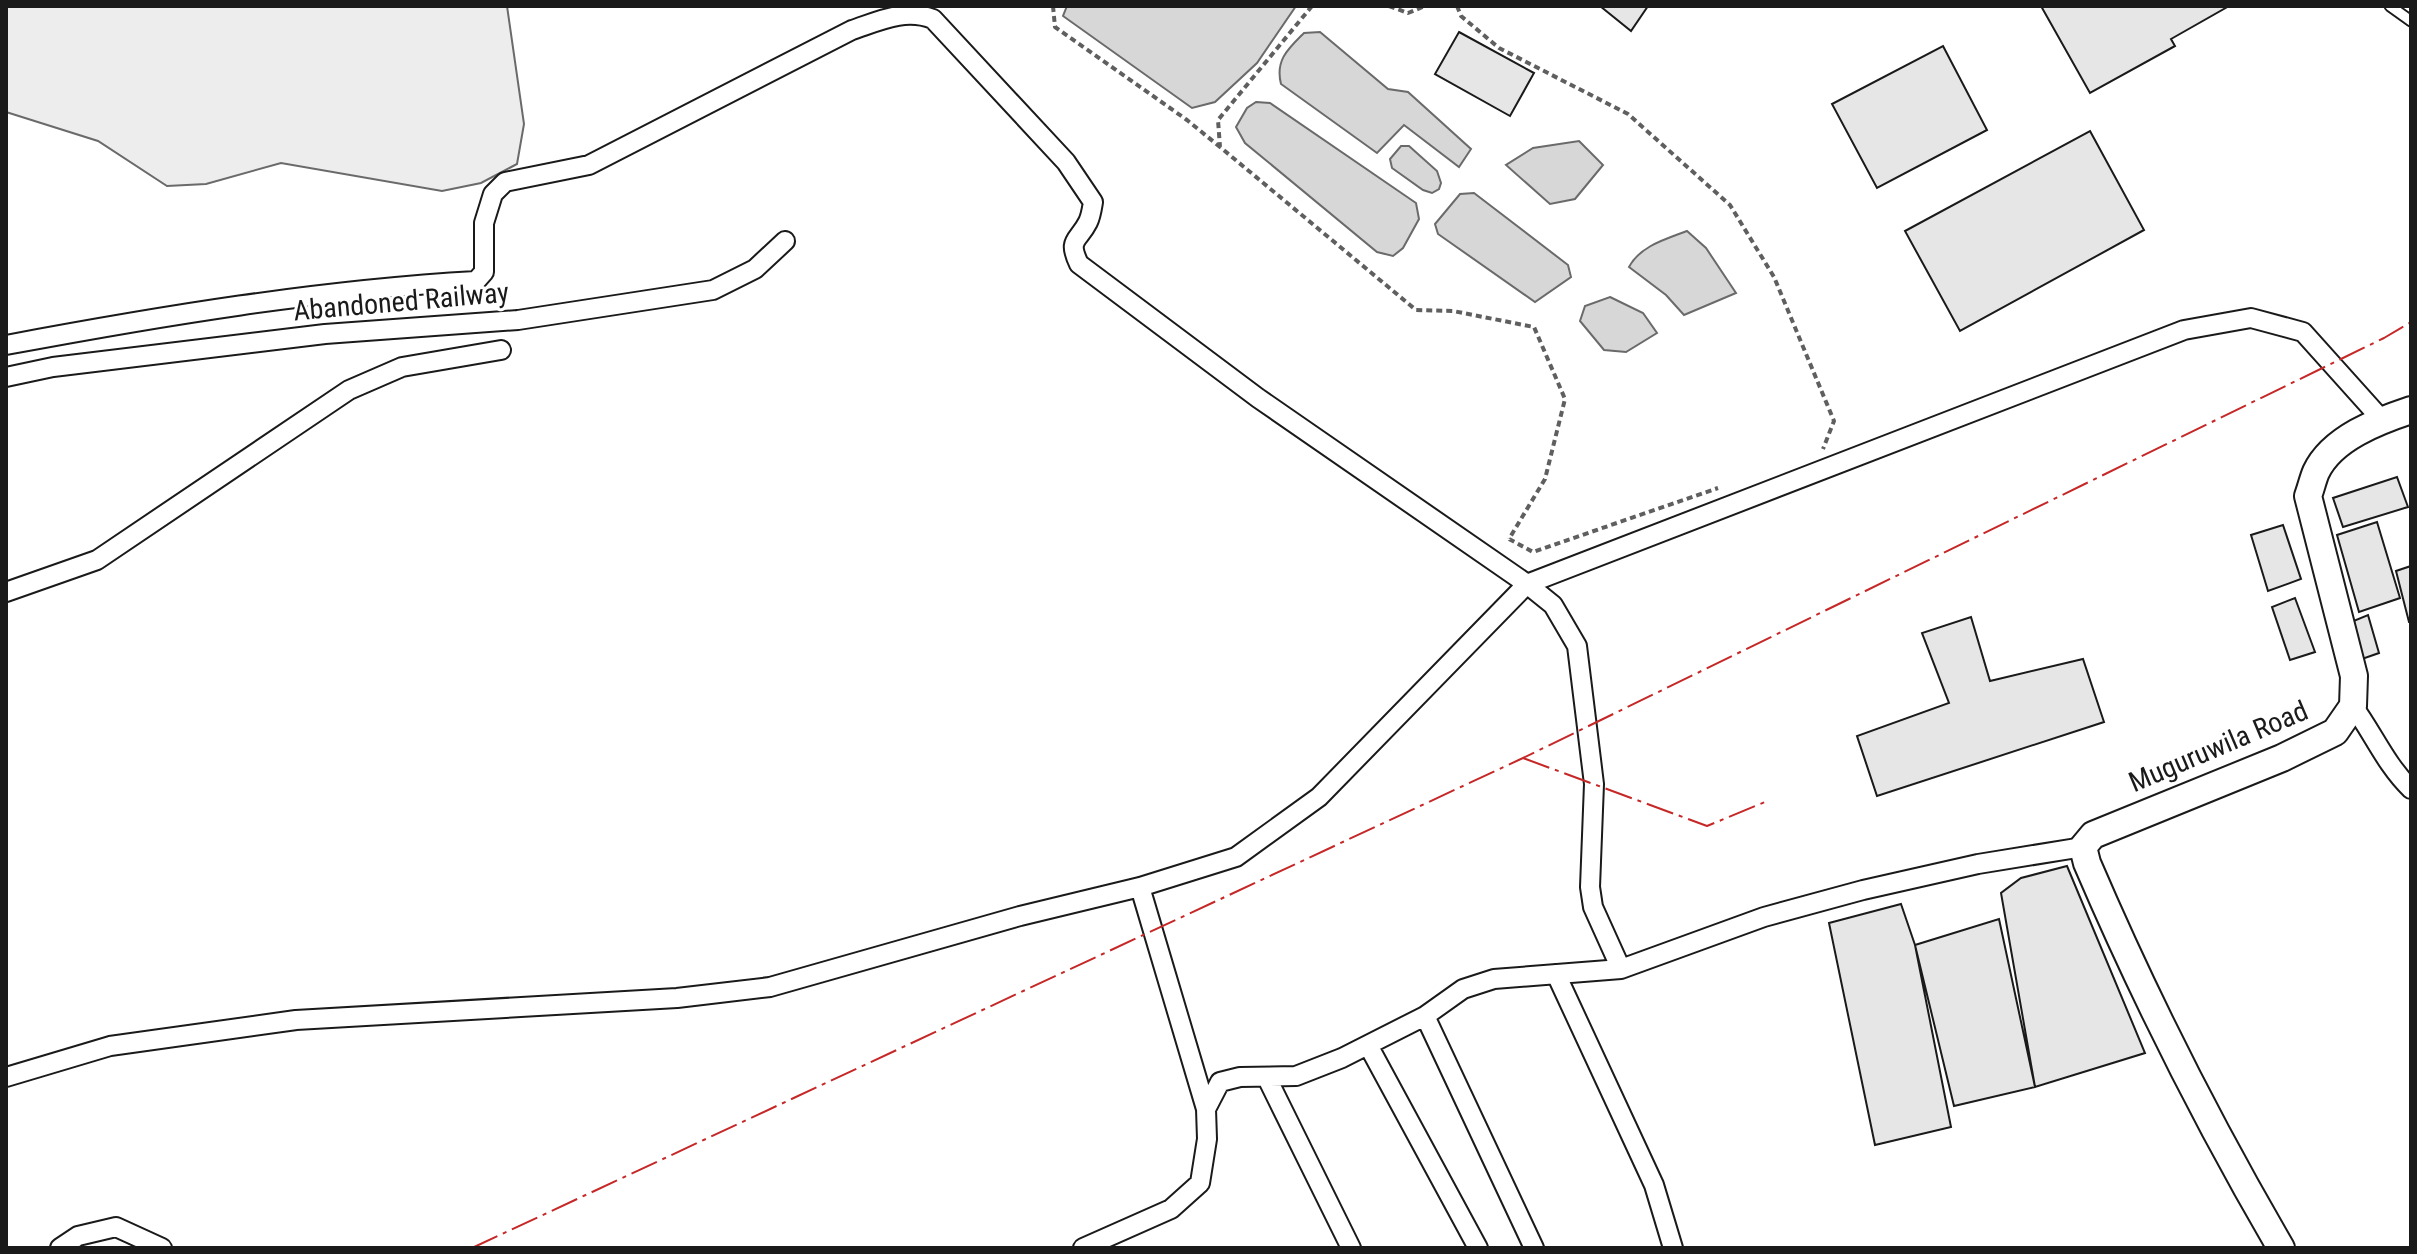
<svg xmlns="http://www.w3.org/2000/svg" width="2417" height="1254" font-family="'Roboto Condensed',sans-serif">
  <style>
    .built { fill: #ededed; stroke: #6a6a6a; stroke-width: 2 }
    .water { fill: #d7d7d7; stroke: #6a6a6a; stroke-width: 2 }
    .building { fill: #e6e6e6; stroke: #1a1a1a; stroke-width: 2 }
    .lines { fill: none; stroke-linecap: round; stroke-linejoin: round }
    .lane-casing { stroke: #1a1a1a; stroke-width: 13 }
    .street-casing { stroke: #1a1a1a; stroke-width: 22 }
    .secondary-casing { stroke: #1a1a1a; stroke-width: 30 }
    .path { stroke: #5f5f5f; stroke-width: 4; stroke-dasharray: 6 4; stroke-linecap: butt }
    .lane { stroke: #fff; stroke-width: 9 }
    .street { stroke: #fff; stroke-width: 18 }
    .secondary { stroke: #fff; stroke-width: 26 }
    .power { stroke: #c62828; stroke-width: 2; stroke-dasharray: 28 6 4 6; stroke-linecap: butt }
    .labels { text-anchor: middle; stroke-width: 6; stroke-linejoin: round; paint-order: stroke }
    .street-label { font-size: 28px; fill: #1a1a1a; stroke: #fff }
  </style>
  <rect width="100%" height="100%" fill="#fff"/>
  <path class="built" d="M 6,6 L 507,6 L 524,124 L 517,164 L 481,183 L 442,191 L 281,163 L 206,184 L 167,186 L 98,141 L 6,112 Z"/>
  <path class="water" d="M 1067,6 L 1296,6 L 1257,63 L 1215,102 L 1192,108 L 1063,16 Z
    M 1320,32 L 1388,89 L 1408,92 L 1471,149 L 1459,167 L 1404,125 L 1377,153 L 1281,84 C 1275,60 1288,49 1304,33 Z
    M 1256,102 L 1270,103 L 1416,203 L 1419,219 L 1403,248 L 1393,256 L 1377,252 L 1245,143 L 1236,127 L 1247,108 Z
    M 1579,141 L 1603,165 L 1575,199 L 1550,204 L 1506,165 L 1533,148 Z
    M 1401,146 L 1409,146 L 1437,171 L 1441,183 L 1439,189 L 1432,193 L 1423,190 L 1392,168 L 1390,159 Z
    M 1474,193 L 1568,265 L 1571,277 L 1535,302 L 1438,234 L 1435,224 L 1460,194 Z
    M 1687,231 L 1706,248 L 1736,293 L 1684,315 L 1666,295 L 1629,267 C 1640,246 1666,239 1687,231 Z
    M 1610,297 L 1643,313 L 1657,333 L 1626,352 L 1604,350 L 1580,321 L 1585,306 Z"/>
  <path class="building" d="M 1600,6 L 1648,6 L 1631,31 Z
    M 2041,6 L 2229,6 L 2171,39 L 2175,46 L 2090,93 Z
    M 1459,32 L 1534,73 L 1510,116 L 1435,74 Z
    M 1943,46 L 1987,130 L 1877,188 L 1832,104 Z
    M 2090,131 L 2144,230 L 1960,331 L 1905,231 Z
    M 2397,477 L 2408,507 L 2343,527 L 2333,498 Z
    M 2377,522 L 2400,598 L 2359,612 L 2337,535 Z
    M 2283,525 L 2301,579 L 2268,591 L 2251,535 Z
    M 2411,566 L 2411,622 L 2409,622 L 2396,571 Z
    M 2295,598 L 2315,652 L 2290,660 L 2272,607 Z
    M 2368,615 L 2379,653 L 2362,659 L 2351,622 Z
    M 1971,617 L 1990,681 L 2083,659 L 2104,722 L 1877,796 L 1857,736 L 1949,703 L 1922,633 Z
    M 2067,866 L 2145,1053 L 2035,1087 L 2001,893 L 2021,878 Z
    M 1901,904 L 1915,945 L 1951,1127 L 1875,1145 L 1829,923 Z
    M 1999,919 L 2035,1087 L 1954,1106 L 1915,945 Z"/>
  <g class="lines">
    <defs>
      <path id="lane" d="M 2390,6 L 2411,21"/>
      <path id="street" d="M 6,345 C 161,316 318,290 476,281 L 484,272 L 484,223 L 493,194 L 505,182 L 589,165 L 852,30 C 879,21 905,8 933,19 L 1066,162 L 1093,202 C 1092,208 1091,216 1088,222 C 1078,242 1067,239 1079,264 L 1258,398 L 1527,584 L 1553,605 L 1577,646 L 1594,784 L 1590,887 L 1593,907 L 1621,969
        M 6,377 L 53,367 L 325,334 L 518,320 L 713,290 L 755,269 L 785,241
        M 6,592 L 97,560 L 349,390 L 402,367 L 501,350
        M 2353,706 C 2373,733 2386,765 2411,789
        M 1140,887 L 1206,1109
        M 1556,974 L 1654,1185 L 1673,1248
        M 1425,1016 L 1534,1248
        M 1368,1045 L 1478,1248
        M 6,1077 L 110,1046 L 296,1020 L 677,998 L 770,987 L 1020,916 L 1140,887 L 1236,857 L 1319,797 L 1527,584 L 2184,330 L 2251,318 L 2303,332 L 2382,420
        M 1267,1078 L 1351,1248
        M 60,1248 L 78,1236 L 116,1227 L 162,1248
        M 1083,1248 L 1171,1209 L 1200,1183 L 1207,1139 L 1206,1109 L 1220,1082 L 1240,1077 L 1296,1076 L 1342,1058 L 1425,1016 L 1463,989 L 1494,979 L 1621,969 L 1764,917 L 1863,890 L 1978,864 L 2083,847"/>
      <path id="secondary" d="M 2281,1248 C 2208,1123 2144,996 2087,863 L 2083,847 L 2093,835 L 2282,758 L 2335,732 L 2353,706 L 2354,676 L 2308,496 C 2311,488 2313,479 2316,472 C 2332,438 2378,421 2411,410"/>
    </defs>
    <use href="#lane" class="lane-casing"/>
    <use href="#street" class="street-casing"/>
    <use href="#secondary" class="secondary-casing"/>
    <path class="path" d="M 1053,6 L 1055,27 L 1187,120 L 1220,147
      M 1312,6 L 1218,120 L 1220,147 L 1416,310 L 1453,311 L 1534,327 L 1565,399 L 1545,479 L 1509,539
      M 1389,6 L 1408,13 L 1425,6
      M 1457,6 L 1461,16 L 1499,48 L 1628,114 L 1730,205 L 1774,277 L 1834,421 L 1823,449
      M 1509,539 L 1533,552 L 1718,488"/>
    <use href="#lane" class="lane"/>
    <use href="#street" class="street"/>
    <use href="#secondary" class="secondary"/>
    <path class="power" d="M 1523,758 L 1707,826 L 1765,802
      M 472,1248 L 1523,758 L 2384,338 L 2411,322"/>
  </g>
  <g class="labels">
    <g class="street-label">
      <text transform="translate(401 301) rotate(-5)" y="10">Abandoned Railway</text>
      <text transform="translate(2218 746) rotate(-23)" y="10">Muguruwila Road</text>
    </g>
  </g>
  <rect width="2417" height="1254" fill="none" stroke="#1a1a1a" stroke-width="16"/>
</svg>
